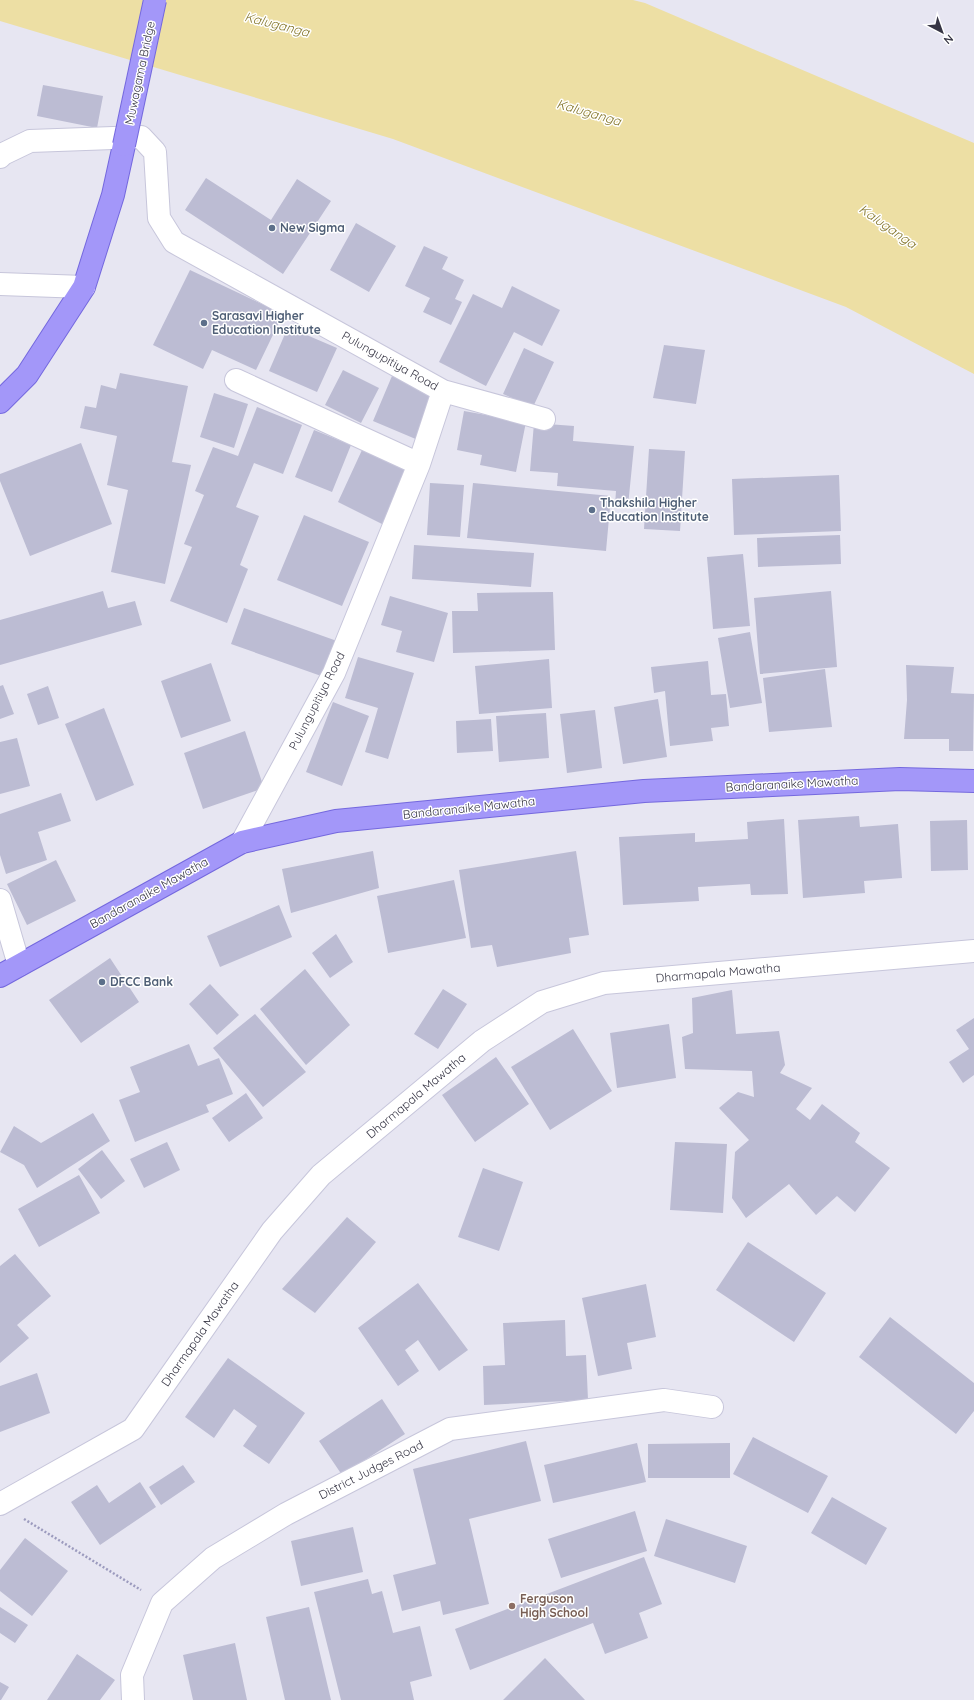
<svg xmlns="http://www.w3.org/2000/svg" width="974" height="1700" font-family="Quicksand,sans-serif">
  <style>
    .water { fill: #eddfa4 }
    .building { fill: #bcbcd3 }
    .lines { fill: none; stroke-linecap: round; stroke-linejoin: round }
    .minor-casing { stroke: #c7c6db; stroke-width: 24 }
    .major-casing { stroke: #7468de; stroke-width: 24 }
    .path { stroke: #9c9bbe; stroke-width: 2.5; stroke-dasharray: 2 2; stroke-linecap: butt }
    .minor { stroke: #fff; stroke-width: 22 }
    .major { stroke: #a397f9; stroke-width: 22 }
    .major-bridge-casing { stroke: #7468de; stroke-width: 24; stroke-linecap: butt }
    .major-bridge { stroke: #a397f9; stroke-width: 22 }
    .service-dot { fill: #5c6f8a; stroke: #fff; stroke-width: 1.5 }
    .education-dot { fill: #8d6e63; stroke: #fff; stroke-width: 1.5 }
    .labels { text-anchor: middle; stroke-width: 3; stroke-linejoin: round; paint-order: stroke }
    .street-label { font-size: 12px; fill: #363544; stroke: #fff }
    .service-label { font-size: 12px; font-weight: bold; fill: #4e5e75; stroke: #fff; text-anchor: start }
    .education-label { font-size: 12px; font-weight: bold; fill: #785e54; stroke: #fff; text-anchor: start }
    .water-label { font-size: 13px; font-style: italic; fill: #84762b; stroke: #fff }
  </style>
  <rect width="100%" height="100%" fill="#e7e6f2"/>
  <path class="water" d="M 0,0 L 633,0 L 645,3 L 974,143 L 974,374 L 846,307 L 393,139 L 0,21 Z"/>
  <path class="building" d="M 43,85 L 103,96 L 97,128 L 37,116 Z
    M 206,178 L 271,220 L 297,179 L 331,201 L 283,274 L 185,210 Z
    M 356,223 L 396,246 L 369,292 L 330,270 Z
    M 424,246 L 448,257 L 442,269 L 464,280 L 455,299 L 462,302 L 451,325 L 423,312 L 430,298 L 405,286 Z
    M 190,270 L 283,314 L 256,370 L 212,350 L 203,369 L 153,345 Z
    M 512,286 L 560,310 L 542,346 L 514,332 L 486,386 L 439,362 L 473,294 L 502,308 Z
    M 288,327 L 337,348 L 317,392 L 269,371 Z
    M 664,345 L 705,350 L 696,404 L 653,398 Z
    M 524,348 L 554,362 L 533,407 L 503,394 Z
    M 343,370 L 379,388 L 361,423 L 325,405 Z
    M 120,373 L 188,386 L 172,462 L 191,465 L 165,584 L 111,572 L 128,490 L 107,485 L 117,436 L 80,428 L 85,406 L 96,408 L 101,385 L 116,389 Z
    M 392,376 L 437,394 L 418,440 L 373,421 Z
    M 214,393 L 248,404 L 234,448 L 200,437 Z
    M 257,407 L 302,425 L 283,474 L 254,463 L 236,507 L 259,516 L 240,565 L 248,569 L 227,623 L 170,601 L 192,547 L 184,544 L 204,495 L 195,491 L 213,447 L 238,456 Z
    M 464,411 L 526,422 L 516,472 L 480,465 L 482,455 L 457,450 Z
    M 534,423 L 574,426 L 573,441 L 634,446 L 628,506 L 615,505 L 616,491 L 557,486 L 558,473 L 530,471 Z
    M 314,430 L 351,445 L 332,492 L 295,477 Z
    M 81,443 L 112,524 L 30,556 L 0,481 L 0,474 Z
    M 649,449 L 685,451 L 680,531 L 644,529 Z
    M 362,450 L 407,471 L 382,524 L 338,502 Z
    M 839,475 L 841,531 L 734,535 L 732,479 Z
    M 430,483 L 464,485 L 460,537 L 427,535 Z
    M 473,483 L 611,496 L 606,551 L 467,538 Z
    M 304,515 L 369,542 L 342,606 L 277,580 Z
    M 840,535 L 841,564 L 758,567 L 757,538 Z
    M 414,545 L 534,553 L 531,587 L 412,579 Z
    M 743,554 L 750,626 L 713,629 L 707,557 Z
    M 103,591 L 108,608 L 135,601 L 142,625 L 0,665 L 0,620 Z
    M 831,591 L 837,667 L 760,674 L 754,598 Z
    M 553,592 L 555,650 L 453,653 L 452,611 L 478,611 L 477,593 Z
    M 390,596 L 448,613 L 434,662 L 396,652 L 402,631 L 381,625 Z
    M 244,608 L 337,641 L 324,677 L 231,644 Z
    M 750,632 L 762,703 L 730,708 L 718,638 Z
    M 358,657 L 414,673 L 388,759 L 365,752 L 378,708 L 345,698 Z
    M 549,659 L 552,708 L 479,714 L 475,666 Z
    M 708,661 L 711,695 L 726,694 L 729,726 L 711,728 L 713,741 L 670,746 L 665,691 L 654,693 L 651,667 Z
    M 211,663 L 231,721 L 181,738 L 161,681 Z
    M 906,665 L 954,667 L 951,693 L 974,694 L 973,751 L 949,751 L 949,739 L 904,739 L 907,700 Z
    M 825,669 L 832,727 L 769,732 L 763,678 Z
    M 3,685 L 14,714 L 0,719 L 0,686 Z
    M 48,686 L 59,718 L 38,725 L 27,694 Z
    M 658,699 L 667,757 L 623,764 L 614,707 Z
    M 333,702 L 369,716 L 342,786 L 306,772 Z
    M 104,708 L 134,785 L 96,801 L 65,724 Z
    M 595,710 L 602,768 L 567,773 L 560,714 Z
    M 546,713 L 549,758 L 499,762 L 496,716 Z
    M 491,719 L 493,751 L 457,753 L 456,721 Z
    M 245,731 L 264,788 L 203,809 L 184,753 Z
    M 17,738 L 30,786 L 0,794 L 0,742 Z
    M 61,793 L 71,821 L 38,832 L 47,860 L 6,874 L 0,855 L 0,814 Z
    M 859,816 L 860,827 L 898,824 L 902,878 L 864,881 L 865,893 L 803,898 L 798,820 Z
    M 784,819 L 788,894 L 751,895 L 750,884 L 698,887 L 699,901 L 623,905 L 619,837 L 695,833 L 695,842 L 748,839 L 747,822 Z
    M 967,820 L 968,870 L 931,871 L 930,821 Z
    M 373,851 L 379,888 L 291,913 L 282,869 Z
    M 576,851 L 589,935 L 569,938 L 571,953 L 497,967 L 492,945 L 471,948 L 459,870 Z
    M 56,860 L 76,901 L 27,925 L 7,884 Z
    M 454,880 L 466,938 L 388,953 L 377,896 Z
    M 279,905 L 292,937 L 220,967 L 207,936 Z
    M 336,934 L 353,962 L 330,978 L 312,953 Z
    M 110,958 L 139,1002 L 81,1043 L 49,1000 Z
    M 305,969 L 350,1025 L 306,1065 L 260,1009 Z
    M 210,984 L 239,1015 L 217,1035 L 189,1004 Z
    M 443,989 L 467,1004 L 438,1049 L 414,1034 Z
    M 732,990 L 736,1034 L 779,1031 L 785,1065 L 780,1073 L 812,1088 L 796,1109 L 810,1120 L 822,1104 L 860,1133 L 855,1142 L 890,1168 L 855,1212 L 837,1196 L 816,1215 L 789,1184 L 746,1218 L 732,1198 L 735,1152 L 749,1140 L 719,1108 L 738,1092 L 754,1097 L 752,1071 L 685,1069 L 682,1037 L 693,1033 L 692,998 Z
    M 255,1014 L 306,1072 L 263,1107 L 213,1048 Z
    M 974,1018 L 974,1075 L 963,1083 L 949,1062 L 969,1049 L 956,1030 Z
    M 669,1024 L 676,1078 L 617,1088 L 610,1033 Z
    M 573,1029 L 612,1091 L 550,1130 L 511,1067 Z
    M 189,1044 L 198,1066 L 219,1058 L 233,1094 L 206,1105 L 209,1112 L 135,1142 L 119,1100 L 140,1092 L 130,1067 Z
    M 496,1057 L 529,1104 L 475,1142 L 442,1095 Z
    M 246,1093 L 263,1118 L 229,1142 L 212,1118 Z
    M 93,1113 L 110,1141 L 37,1188 L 24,1165 L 0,1152 L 14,1126 L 41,1143 Z
    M 167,1142 L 180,1170 L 144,1188 L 130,1159 Z
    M 675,1142 L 727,1144 L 723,1213 L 670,1210 Z
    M 102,1150 L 125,1181 L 101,1199 L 78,1169 Z
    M 483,1168 L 523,1182 L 499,1251 L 458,1237 Z
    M 79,1175 L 100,1213 L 39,1247 L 18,1209 Z
    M 347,1217 L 376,1242 L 315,1313 L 282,1289 Z
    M 748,1242 L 826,1293 L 794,1342 L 716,1290 Z
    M 15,1254 L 51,1296 L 17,1325 L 29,1338 L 0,1363 L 0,1266 Z
    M 418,1283 L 468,1350 L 439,1371 L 418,1340 L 405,1350 L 419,1371 L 398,1386 L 358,1328 Z
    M 646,1284 L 656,1337 L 627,1343 L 632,1369 L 598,1376 L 582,1298 Z
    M 890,1317 L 974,1383 L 974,1411 L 956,1434 L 859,1357 Z
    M 565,1320 L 566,1356 L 586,1355 L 588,1400 L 484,1405 L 483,1366 L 505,1365 L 503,1323 Z
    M 228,1358 L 305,1413 L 269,1464 L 243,1446 L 257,1426 L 234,1409 L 214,1438 L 185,1417 Z
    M 37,1373 L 50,1413 L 0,1432 L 0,1386 Z
    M 382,1399 L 405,1434 L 342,1475 L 319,1441 Z
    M 753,1437 L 828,1476 L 808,1513 L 733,1474 Z
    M 526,1441 L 541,1501 L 469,1519 L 489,1604 L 443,1615 L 440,1601 L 402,1611 L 393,1575 L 436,1564 L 413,1469 Z
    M 637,1443 L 646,1482 L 553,1503 L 544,1465 Z
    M 730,1443 L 730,1478 L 648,1478 L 648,1444 Z
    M 183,1465 L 195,1482 L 161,1505 L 149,1487 Z
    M 140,1482 L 156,1507 L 100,1545 L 71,1502 L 97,1485 L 109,1503 Z
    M 832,1497 L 887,1528 L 866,1565 L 811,1533 Z
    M 635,1511 L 647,1551 L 561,1578 L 548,1539 Z
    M 666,1519 L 747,1546 L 735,1583 L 654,1556 Z
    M 353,1527 L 363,1572 L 301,1586 L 291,1541 Z
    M 25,1538 L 68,1571 L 32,1616 L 0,1591 L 0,1570 Z
    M 644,1557 L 662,1604 L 639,1613 L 648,1638 L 605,1654 L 593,1623 L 470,1670 L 455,1629 Z
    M 368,1579 L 372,1594 L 382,1591 L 393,1633 L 420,1626 L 432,1676 L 410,1682 L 414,1700 L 341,1700 L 314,1592 Z
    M 0,1607 L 28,1625 L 15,1643 L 0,1633 Z
    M 309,1607 L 331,1700 L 285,1700 L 266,1617 Z
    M 235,1643 L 247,1700 L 193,1700 L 183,1655 Z
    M 77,1654 L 115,1680 L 100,1700 L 47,1700 Z
    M 545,1658 L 585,1700 L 503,1700 Z
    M 0,1682 L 9,1687 L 1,1700 L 0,1700 Z"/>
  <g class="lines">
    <defs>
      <path id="minor" d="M 0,157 L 3,154 L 30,141 L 141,137 L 155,152 L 159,218 L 174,242 L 443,391 L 419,464 L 334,673 L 242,842
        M 0,284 L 84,287
        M 236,380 L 419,464
        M 443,391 L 544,419
        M 0,900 L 19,965
        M 0,1504 L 133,1429 L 272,1231 L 321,1175 L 482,1041 L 542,1002 L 604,983 L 974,951
        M 133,1700 L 132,1675 L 162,1603 L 213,1558 L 286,1514 L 450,1429 L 664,1400 L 712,1407"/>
      <path id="major" d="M 0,402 L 27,375 L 84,287 L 113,195 L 124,145
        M 0,976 L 242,842 L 336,821 L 644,791 L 900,779 L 974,781"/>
    </defs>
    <use href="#minor" class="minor-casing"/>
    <use href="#major" class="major-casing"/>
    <path class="path" d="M 24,1519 L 141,1590"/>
    <use href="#minor" class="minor"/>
    <use href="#major" class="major"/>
    <defs>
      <path id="major-bridge" d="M 124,145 L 155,0"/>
    </defs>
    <use href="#major-bridge" class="major-bridge-casing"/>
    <use href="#major-bridge" class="major-bridge"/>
  </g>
  <g class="service-dot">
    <circle cx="272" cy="228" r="4"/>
    <circle cx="204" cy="323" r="4"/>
    <circle cx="592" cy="510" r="4"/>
    <circle cx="102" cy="982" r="4"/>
  </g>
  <circle class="education-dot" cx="512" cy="1606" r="4"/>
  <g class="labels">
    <g class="street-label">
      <text transform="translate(140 73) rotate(-78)" y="4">Muwagama Bridge</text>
      <text transform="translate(390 361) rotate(29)" y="4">Pulungupitiya Road</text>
      <text transform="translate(317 701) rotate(-63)" y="4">Pulungupitiya Road</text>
      <text transform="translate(792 784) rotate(-3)" y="4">Bandaranaike Mawatha</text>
      <text transform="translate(469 808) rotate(-6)" y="4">Bandaranaike Mawatha</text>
      <text transform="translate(149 893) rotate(-29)" y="4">Bandaranaike Mawatha</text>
      <text transform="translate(718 973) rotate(-5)" y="4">Dharmapala Mawatha</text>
      <text transform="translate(416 1096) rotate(-40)" y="4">Dharmapala Mawatha</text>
      <text transform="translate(200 1334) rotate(-55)" y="4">Dharmapala Mawatha</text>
      <text transform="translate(371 1470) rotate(-27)" y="4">District Judges Road</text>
    </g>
    <g class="service-label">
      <text x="280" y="232">New Sigma</text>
      <text x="212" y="320">Sarasavi Higher<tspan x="212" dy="14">Education Institute</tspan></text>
      <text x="600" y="507">Thakshila Higher<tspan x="600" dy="14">Education Institute</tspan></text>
      <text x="110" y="986">DFCC Bank</text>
    </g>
    <g class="education-label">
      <text x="520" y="1603">Ferguson<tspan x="520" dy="14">High School</tspan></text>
    </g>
    <g class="water-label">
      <text transform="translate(277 24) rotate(14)" y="5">Kaluganga</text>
      <text transform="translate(589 112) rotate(16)" y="5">Kaluganga</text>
      <text transform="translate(888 226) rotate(35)" y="5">Kaluganga</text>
    </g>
  </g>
  <g transform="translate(942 32) rotate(139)" stroke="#ffffff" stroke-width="3" paint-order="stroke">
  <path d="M0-3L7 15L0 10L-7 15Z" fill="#363544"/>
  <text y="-6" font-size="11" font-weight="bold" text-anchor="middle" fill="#363544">N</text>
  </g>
</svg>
